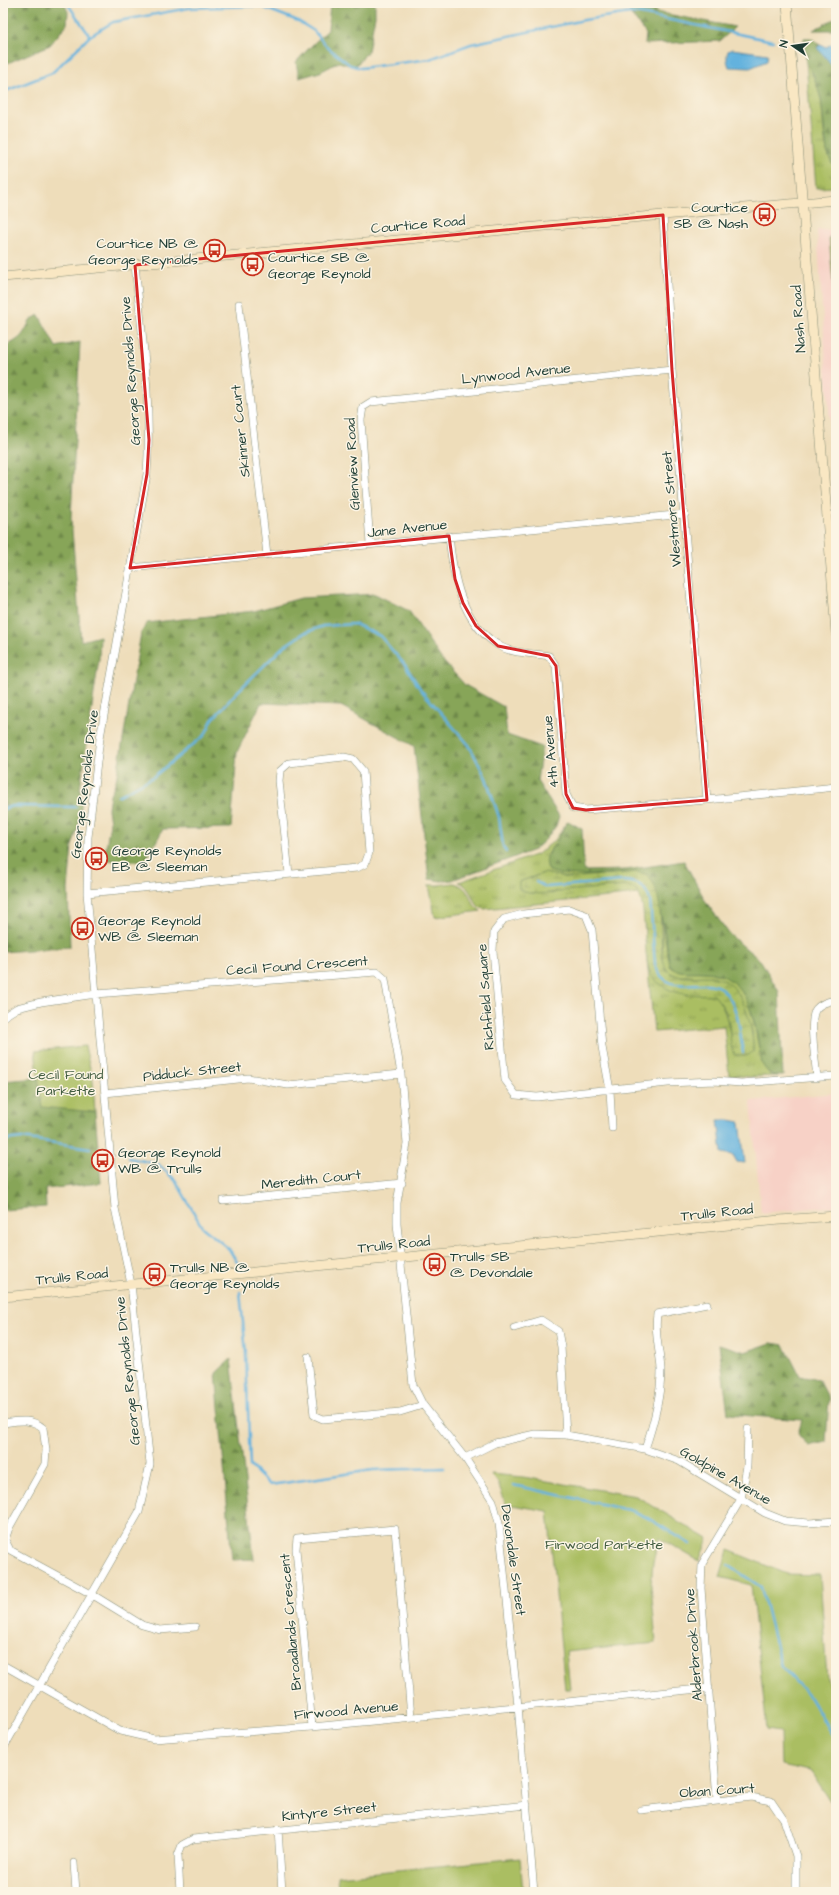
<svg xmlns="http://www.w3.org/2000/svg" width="839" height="1895" font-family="'Architects Daughter',sans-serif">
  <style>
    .built { fill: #f7d1c6 }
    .grass { fill: url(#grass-tufts); stroke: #647e4b }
    .forest { fill: url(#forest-firs); stroke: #537146 }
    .wetland { fill: url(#wetland-marsh); stroke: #647e4b }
    .green { fill: #aabe62; stroke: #647e4b }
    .water { fill: #64b2de; stroke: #427889 }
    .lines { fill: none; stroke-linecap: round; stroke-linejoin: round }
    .stream { stroke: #64b2de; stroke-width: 2.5 }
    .street-casing { stroke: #868d77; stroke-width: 8 }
    .secondary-casing { stroke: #868d77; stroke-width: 10 }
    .street { stroke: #fff; stroke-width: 7 }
    .secondary { stroke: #f9e7c3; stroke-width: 9 }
    .marked { fill: none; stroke: #d62828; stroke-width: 3; stroke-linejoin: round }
    .labels { text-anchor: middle; stroke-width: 3; stroke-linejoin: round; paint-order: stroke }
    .poi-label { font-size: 14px; fill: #1f3d34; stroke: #fcf5e5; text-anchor: start }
    .street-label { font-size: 14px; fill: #1f3d34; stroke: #fcf5e5 }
    .park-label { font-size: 14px; fill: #425d40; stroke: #fcf5e5 }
  </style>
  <defs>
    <pattern id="grass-tufts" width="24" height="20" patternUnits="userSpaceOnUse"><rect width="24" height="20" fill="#aabe62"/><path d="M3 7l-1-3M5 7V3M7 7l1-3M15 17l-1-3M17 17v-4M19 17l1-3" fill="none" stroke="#8a9c52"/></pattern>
    <pattern id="forest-firs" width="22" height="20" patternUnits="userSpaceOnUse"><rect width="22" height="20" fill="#87a558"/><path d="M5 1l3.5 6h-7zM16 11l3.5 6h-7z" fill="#6e884a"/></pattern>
    <pattern id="wetland-marsh" width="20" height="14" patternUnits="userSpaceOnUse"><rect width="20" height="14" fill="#aabe62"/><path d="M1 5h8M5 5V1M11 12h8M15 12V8" fill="none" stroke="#8a9c52"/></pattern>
  </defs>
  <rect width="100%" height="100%" fill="#fcf5e5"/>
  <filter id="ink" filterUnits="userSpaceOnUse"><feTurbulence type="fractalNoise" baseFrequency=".025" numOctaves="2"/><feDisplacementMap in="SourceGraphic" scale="8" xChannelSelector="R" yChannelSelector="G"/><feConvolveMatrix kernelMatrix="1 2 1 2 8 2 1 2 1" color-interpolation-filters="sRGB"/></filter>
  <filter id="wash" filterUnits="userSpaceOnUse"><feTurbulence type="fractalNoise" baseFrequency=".012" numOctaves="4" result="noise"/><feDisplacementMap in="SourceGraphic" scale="16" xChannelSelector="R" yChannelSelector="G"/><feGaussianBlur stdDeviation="0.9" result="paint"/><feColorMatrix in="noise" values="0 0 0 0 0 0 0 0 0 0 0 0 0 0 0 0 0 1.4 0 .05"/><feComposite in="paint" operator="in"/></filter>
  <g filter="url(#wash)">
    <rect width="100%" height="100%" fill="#eeddba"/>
    <path class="built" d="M 836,229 L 836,513 L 817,230 Z
      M 836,1093 L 836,1206 L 761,1213 L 751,1101 Z"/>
    <path class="grass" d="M 806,62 C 813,74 818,86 821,99 C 824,115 822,158 836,166 L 836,187 L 816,188 Z
      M 568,821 L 558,839 L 547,854 L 584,875 L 621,873 L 600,876 L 568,878 L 544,873 L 519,882 L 551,894 L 560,891 L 625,886 L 633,888 L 639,894 L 484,909 C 472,907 473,887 459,882 L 538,854 L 555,840 Z
      M 454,883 C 473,888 468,904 481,911 L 435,917 L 429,885 L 438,885 Z
      M 657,894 L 668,955 L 681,971 C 694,971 708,971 721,974 C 746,980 753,1017 757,1038 C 760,1053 761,1062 770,1075 L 778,1076 L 751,1077 L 729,1075 L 724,1026 L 654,1032 L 647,960 L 650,973 L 687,994 L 714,994 C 728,1011 729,1028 732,1049 L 753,1052 L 752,1031 L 741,999 L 688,976 L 677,976 L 668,972 L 663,963 L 662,926 Z"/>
    <path class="forest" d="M 3,3 L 64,3 L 68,12 L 67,24 L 50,45 L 3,65 Z
      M 330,3 L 375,3 L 375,16 L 368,51 L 355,67 L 339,62 L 320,72 L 299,78 L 296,62 L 311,46 L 328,30 Z
      M 628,3 L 656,3 L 656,12 L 735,27 L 720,41 L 645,44 L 646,34 L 630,13 Z
      M 836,18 L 836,30 L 813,30 Z
      M 804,38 L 811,38 L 820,45 L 817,48 L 831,62 L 836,72 L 834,82 L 836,97 L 836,166 L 832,164 L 827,152 L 821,99 L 814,76 L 806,62 Z
      M 39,315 L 56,347 L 80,342 L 71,518 L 81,641 L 100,636 L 99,659 L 80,789 L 82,802 L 78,827 L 72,846 L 68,889 L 70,947 L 3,952 L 3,347 C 19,340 23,337 30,320 Z
      M 375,594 L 409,611 L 442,660 L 465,685 L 504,707 L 507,735 L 542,747 L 537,781 L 559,816 L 556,826 L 546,839 L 534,850 L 452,880 L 441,881 L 429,879 L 414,746 L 341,706 L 261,703 L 237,752 L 231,828 L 163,829 L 145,862 L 104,860 L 110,823 L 108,809 L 110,795 L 116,781 L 141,633 L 147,623 L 254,611 L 301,598 Z
      M 568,821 L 582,829 L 584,871 L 626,870 L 684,861 L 706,902 L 730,935 L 761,961 L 779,992 L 783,1076 C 772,1076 768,1074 762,1064 C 755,1026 752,972 702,972 C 691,971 678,974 670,966 L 664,928 L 653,882 L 636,872 L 584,875 L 559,874 L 549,871 C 542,857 551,850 558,839 C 562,833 565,827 568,821 Z
      M 38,1078 L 42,1107 L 95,1112 L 101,1183 L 45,1189 L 46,1207 L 3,1210 L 3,1081 Z
      M 771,1343 L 784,1345 L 800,1376 L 819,1380 L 829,1399 L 826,1442 L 808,1446 L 798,1434 L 802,1420 L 728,1414 L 719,1344 L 745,1352 Z
      M 231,1359 L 254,1559 L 232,1560 L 216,1373 Z"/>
    <path class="wetland" d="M 636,872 C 639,873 644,873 647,875 C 669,893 655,959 668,971 C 677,980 696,976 707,976 C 715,977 726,979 732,986 C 746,999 754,1033 753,1051 C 747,1058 742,1057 734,1054 C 729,1043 731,1031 728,1019 C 726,1010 720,1002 714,995 C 701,994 685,996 672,991 C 664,987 655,982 651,974 C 641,956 649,897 634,888 C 631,887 627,887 625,886 L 560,891 C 549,894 528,896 519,889 L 519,882 L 544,873 L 568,878 Z"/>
    <path class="green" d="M 829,237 L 836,237 L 836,295 L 834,295 Z
      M 85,1046 L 93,1081 L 95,1112 L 42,1107 L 35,1051 Z
      M 491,1474 L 523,1477 L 636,1496 L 708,1539 L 699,1561 L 659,1538 L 653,1562 L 651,1586 L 656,1643 L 566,1652 L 570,1689 L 565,1689 L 548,1511 L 506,1504 L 498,1483 Z
      M 728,1550 L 787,1574 L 820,1575 L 827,1679 L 836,1696 L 836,1821 L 830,1801 L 811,1771 L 781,1765 L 780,1732 L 767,1730 L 751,1585 L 720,1577 Z
      M 520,1858 L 523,1892 L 338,1892 L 337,1876 Z"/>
    <path class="water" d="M 836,42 L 836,97 C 832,68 839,71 817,48 L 820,45 L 826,47 Z
      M 732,49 L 768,54 L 767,61 L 750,68 L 729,67 C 727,61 726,57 728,51 Z
      M 718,1120 L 729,1120 L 740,1122 L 745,1163 L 737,1162 L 733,1155 L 722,1153 Z"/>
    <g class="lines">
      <path class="stream" d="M 67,3 L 90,36
        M 3,92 L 52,73 L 90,36 L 113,22 L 189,8 L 259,6 L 298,21 L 314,31 L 327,47 L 350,65 L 361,68 L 430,59 L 471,44 L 584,20 L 630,13 L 641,14 L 773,41
        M 118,796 L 153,777 L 205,735 L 212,720 L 235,694 L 283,647 L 304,633 L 323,626 L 355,624 L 380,636 L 405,665 L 421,690 L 469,745 L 486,778 L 499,817 L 503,846 L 506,852
        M 3,809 L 12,806 L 76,807
        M 536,882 L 546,887 L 623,881 C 638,882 645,885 650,900 L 655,964 C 666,1001 704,974 722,989 C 739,1005 740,1032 743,1053
        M 3,1140 L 22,1138 L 90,1148
        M 129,1158 L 158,1164 L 176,1181 L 202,1227 L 229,1249 L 237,1262
        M 240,1292 L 246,1353 L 250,1466 L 270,1485 L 373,1470 L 444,1468
        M 513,1485 L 633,1511 L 646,1517 L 690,1544
        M 728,1565 L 761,1587 L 781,1666 L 808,1695 L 836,1741"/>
    </g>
  </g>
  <g filter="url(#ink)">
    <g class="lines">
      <defs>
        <path id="street" d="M 663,215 L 672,370 L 707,800
          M 239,304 L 267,555
          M 449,536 C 453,576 461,622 498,645 C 511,654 534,653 549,656 L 556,666 L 566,794 L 573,808 L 586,810 L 707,800 L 836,787
          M 370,544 L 361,420 L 363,407 L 371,402 L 672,370
          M 130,568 L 685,514
          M 87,893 L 357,868 L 365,864 L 369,853 L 363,771 L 353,759 L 344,757 L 289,763 L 280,771 L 279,781 L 289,874
          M 3,1017 L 17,1008 L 41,1002 L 96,994 L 377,972 L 385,979 L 401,1074 L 407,1144 L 397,1203 L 397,1224 L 413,1385 L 423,1405 L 465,1458 L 493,1501 L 499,1523 L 518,1706 L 534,1892
          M 817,1078 C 816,1064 808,1019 816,1009 C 821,1003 829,1001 836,1000
          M 105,1093 L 248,1078 L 288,1085 L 401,1074
          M 612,1128 L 610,1090 L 602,1047 L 592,930 L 586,915 L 569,909 L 523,914 L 504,919 L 494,932 L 493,951 L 505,1080 L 516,1095 L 537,1097 L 668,1083 L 714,1081 L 741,1083 L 836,1076
          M 223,1201 L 402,1183
          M 514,1328 L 541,1320 L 558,1331 L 561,1347 L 566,1435
          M 308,1357 L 314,1415 L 323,1419 L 400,1412 L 423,1405
          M 3,1423 C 18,1421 31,1418 43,1428 L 46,1450 L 45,1464 L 9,1528 L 5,1540 L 10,1550 L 93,1595 L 142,1625 L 160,1630 L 195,1627
          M 645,1449 C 654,1423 661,1397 661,1370 C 660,1349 654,1336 657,1314 L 707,1304
          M 465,1458 L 495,1443 L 535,1434 L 566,1435 L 645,1449 L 679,1461 L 765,1513 L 785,1521 L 809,1523 L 836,1521
          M 3,1665 L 120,1731 L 154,1739 L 312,1727 L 709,1688
          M 312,1727 L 296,1549 L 297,1538 L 395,1529 L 411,1717
          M 3,1749 L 139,1512 L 150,1464 L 131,1284 L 115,1208 L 87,893 L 88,837 L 100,738 L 147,474 C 152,404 142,334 135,265
          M 717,1800 L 701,1588 L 702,1564 L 741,1499 L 747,1466 L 748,1429
          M 641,1810 L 751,1797 L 771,1801 L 784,1820 L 796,1856 L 796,1892
          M 278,1829 L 282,1892
          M 74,1863 L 76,1892
          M 180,1892 L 178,1855 L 182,1845 L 193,1839 L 527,1805"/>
        <path id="secondary" d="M 787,3 L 836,633
          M 3,277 L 663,215 L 836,200
          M 3,1297 L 780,1220 L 836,1216"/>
      </defs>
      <use href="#street" class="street-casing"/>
      <use href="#secondary" class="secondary-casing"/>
      <use href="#street" class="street"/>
      <use href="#secondary" class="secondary"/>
    </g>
  </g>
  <path class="marked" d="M 663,215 L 672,370 L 707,800 L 586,810 L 573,808 L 566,794 L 556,666 L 549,656 L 498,646 L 476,626 L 463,603 L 455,579 L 449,536 L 130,568 L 147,474 L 149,440 L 135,265 Z"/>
  <defs>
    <symbol id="bus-ring" viewBox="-11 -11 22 22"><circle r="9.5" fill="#fcf5e5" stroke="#c8321e" stroke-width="1.5"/><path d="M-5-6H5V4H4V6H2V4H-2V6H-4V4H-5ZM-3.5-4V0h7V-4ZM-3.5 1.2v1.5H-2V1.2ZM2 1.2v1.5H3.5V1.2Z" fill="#c8321e"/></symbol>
  </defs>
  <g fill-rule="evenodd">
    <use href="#bus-ring" x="752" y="202" width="25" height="25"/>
    <use href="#bus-ring" x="202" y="238" width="25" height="25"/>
    <use href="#bus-ring" x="240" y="252" width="25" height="25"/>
    <use href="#bus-ring" x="84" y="846" width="25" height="25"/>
    <use href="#bus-ring" x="70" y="916" width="25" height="25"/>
    <use href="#bus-ring" x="90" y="1148" width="25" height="25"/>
    <use href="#bus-ring" x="422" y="1252" width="25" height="25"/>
    <use href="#bus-ring" x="142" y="1262" width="25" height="25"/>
  </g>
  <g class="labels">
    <g class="poi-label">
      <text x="748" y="212" text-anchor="end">Courtice<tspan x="748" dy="16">SB @ Nash</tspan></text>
      <text x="198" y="248" text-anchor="end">Courtice NB @<tspan x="198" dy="16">George Reynolds</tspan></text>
      <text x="268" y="262">Courtice SB @<tspan x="268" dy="16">George Reynold</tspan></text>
      <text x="112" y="855">George Reynolds<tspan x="112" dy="16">EB @ Sleeman</tspan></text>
      <text x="98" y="925">George Reynold<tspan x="98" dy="16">WB @ Sleeman</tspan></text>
      <text x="118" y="1157">George Reynold<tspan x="118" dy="16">WB @ Trulls</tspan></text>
      <text x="450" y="1261">Trulls SB<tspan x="450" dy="16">@ Devondale</tspan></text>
      <text x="170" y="1272">Trulls NB @<tspan x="170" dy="16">George Reynolds</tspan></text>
    </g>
    <g class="street-label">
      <text transform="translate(418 224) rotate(-5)" y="5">Courtice Road</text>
      <text transform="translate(798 319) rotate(-94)" y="5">Nash Road</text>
      <text transform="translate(130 371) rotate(-94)" y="5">George Reynolds Drive</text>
      <text transform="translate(516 373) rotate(-6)" y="5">Lynwood Avenue</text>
      <text transform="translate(240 431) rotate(-96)" y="5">Skinner Court</text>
      <text transform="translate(352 464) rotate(-93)" y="5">Glenview Road</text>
      <text transform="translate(671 509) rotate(-95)" y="5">Westmore Street</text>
      <text transform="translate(407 528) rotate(-6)" y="5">Jane Avenue</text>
      <text transform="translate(550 752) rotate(-95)" y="5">4th Avenue</text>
      <text transform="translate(84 784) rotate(-83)" y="5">George Reynolds Drive</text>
      <text transform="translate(297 965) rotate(-4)" y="5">Cecil Found Crescent</text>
      <text transform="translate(485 997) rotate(-94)" y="5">Richfield Square</text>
      <text transform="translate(192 1071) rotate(-6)" y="5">Pidduck Street</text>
      <text transform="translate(311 1179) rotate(-6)" y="5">Meredith Court</text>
      <text transform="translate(717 1212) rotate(-6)" y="5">Trulls Road</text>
      <text transform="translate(394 1244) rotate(-6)" y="5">Trulls Road</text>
      <text transform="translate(72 1276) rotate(-6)" y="5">Trulls Road</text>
      <text transform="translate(127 1371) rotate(-96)" y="5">George Reynolds Drive</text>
      <text transform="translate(726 1475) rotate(30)" y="5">Goldpine Avenue</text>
      <text transform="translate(514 1560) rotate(82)" y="5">Devondale Street</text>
      <text transform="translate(290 1622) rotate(-95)" y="5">Broadlands Crescent</text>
      <text transform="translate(693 1645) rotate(-94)" y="5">Alderbrook Drive</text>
      <text transform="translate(346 1710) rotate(-5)" y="5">Firwood Avenue</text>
      <text transform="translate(717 1790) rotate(-4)" y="5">Oban Court</text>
      <text transform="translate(329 1811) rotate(-6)" y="5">Kintyre Street</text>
    </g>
    <g class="park-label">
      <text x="66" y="1079">Cecil Found<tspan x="66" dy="16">Parkette</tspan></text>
      <text x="604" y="1549">Firwood Parkette</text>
    </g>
  </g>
  <rect width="839" height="1895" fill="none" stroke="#fcf5e5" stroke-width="16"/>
  <g transform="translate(793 46) rotate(283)" stroke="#fcf5e5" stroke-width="3" paint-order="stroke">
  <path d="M0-3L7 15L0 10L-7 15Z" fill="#1f3d34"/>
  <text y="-6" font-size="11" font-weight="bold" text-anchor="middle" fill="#1f3d34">N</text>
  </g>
</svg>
